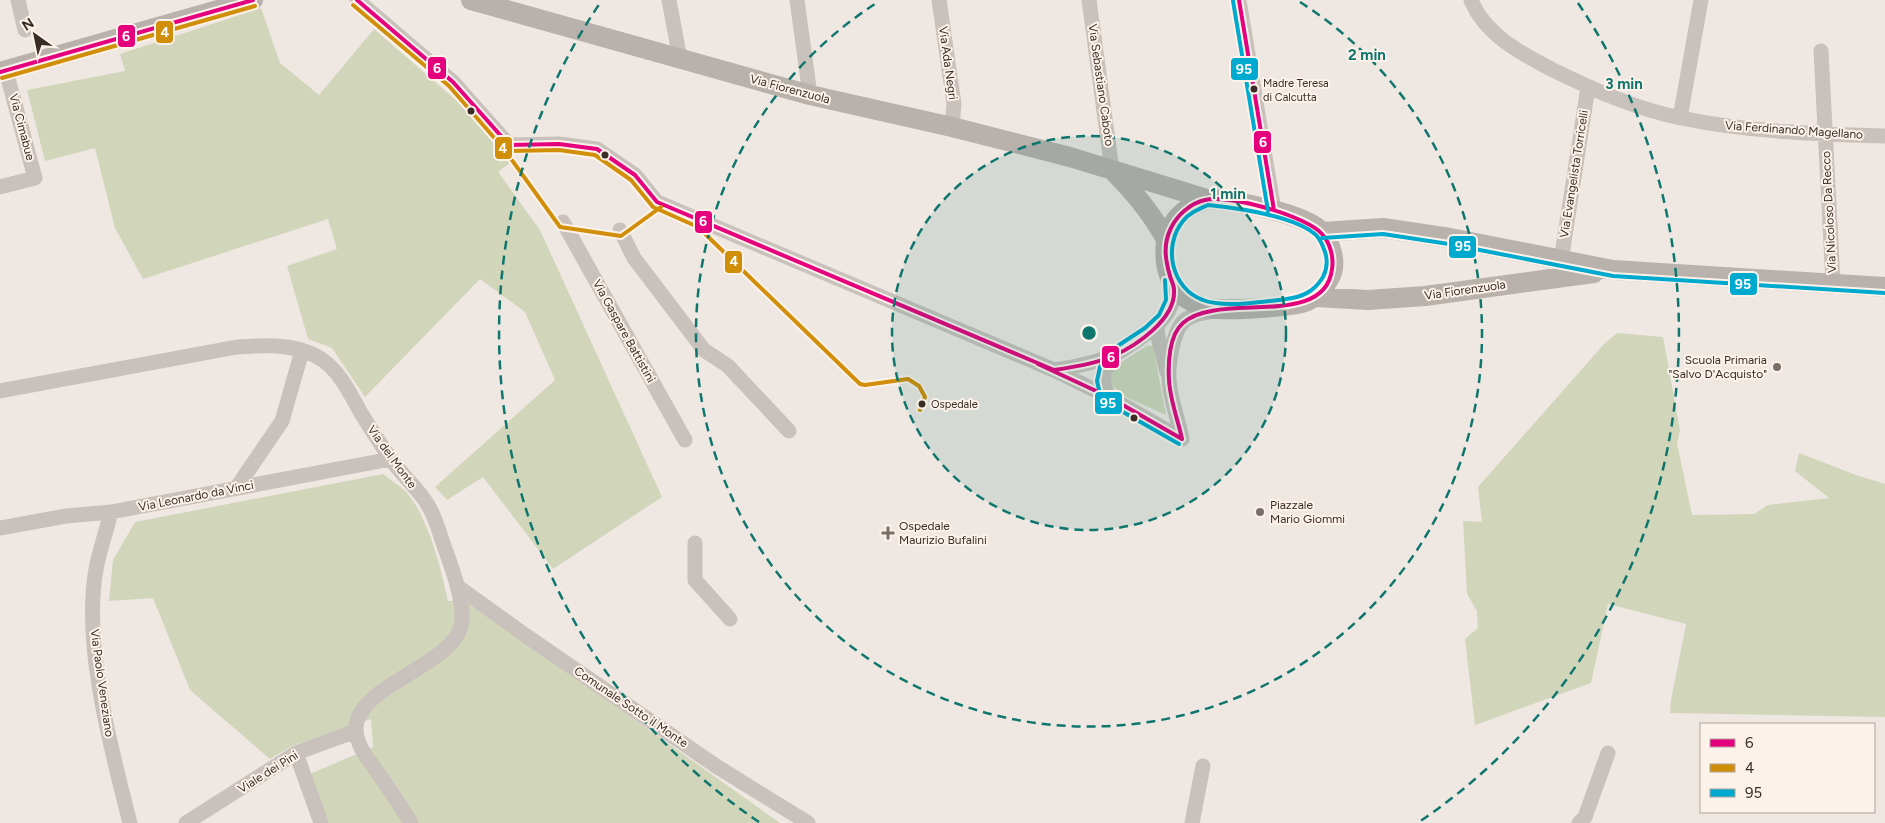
<svg xmlns="http://www.w3.org/2000/svg" width="1885" height="823" font-family="Figtree,sans-serif">
  <style>
    .green { fill: #d1d5ba }
    .lines { fill: none; stroke-linecap: round; stroke-linejoin: round }
    .street { stroke: #c9c1bb; stroke-width: 15 }
    .secondary { stroke: #b9b1ab; stroke-width: 20 }
    .bus-1-casing { stroke: #fcf2ea; stroke-width: 8 }
    .bus-2-casing { stroke: #fcf2ea; stroke-width: 8 }
    .bus-3-casing { stroke: #fcf2ea; stroke-width: 8 }
    .bus-1 { stroke: #e5007d; stroke-width: 4 }
    .bus-2 { stroke: #d18e08; stroke-width: 4 }
    .bus-3 { stroke: #00a9ce; stroke-width: 4 }
    .ring { fill: none; stroke: #0f766e; stroke-width: 2.5; stroke-dasharray: 9 6 }
    .bus-dot { fill: #3a2d28; stroke: #fcf2ea; stroke-width: 2 }
    .poi-dot { fill: #796e69; stroke: #fcf2ea; stroke-width: 2 }
    .labels { text-anchor: middle; stroke-width: 4; stroke-linejoin: round; paint-order: stroke }
    .bus-label { font-size: 11px; fill: #3a2d28; stroke: #fcf2ea; text-anchor: start }
    .street-label { font-size: 12px; fill: #3a2d28; stroke: #fcf2ea }
    .poi-label { font-size: 12px; fill: #3a2d28; stroke: #fcf2ea; text-anchor: start }
    .centre { fill: #0f766e; stroke: #fcf2ea; stroke-width: 2.5 }
    .ring-label { font-size: 15px; text-anchor: middle; font-weight: bold; fill: #0f766e; stroke: #fcf2ea; stroke-width: 4; stroke-linejoin: round; paint-order: stroke }
    .line-badge { stroke: #fcf2ea; stroke-width: 2 }
    .badge-label { font-size: 14px; text-anchor: middle; font-weight: bold; fill: #fff }
  </style>
  <rect width="100%" height="100%" fill="#efe8e2"/>
  <path class="green" d="M 261,8 L 280,63 L 319,95 L 374,29 L 464,107 L 511,162 L 498,172 L 540,230 L 662,497 L 553,569 L 483,477 L 447,500 L 435,487 L 555,380 L 525,312 L 480,279 L 365,397 L 332,348 L 308,339 L 287,266 L 337,249 L 328,219 L 143,279 L 115,228 L 95,148 L 45,161 L 27,90 L 125,71 L 120,54 Z
    M 1617,333 L 1663,337 L 1680,430 L 1677,443 L 1692,515 L 1754,514 L 1768,505 L 1829,498 L 1795,471 L 1799,453 L 1856,475 L 1885,484 L 1885,717 L 1670,713 L 1671,700 L 1686,624 L 1608,604 L 1591,683 L 1475,725 L 1465,639 L 1478,628 L 1477,611 L 1467,594 L 1463,521 L 1482,522 L 1478,487 L 1605,343 Z
    M 1147,346 L 1153,346 L 1166,415 L 1126,397 L 1108,382 L 1112,368 Z
    M 383,474 C 390,480 401,486 407,493 C 429,519 441,569 448,601 L 468,601 L 780,823 L 327,823 L 310,774 L 373,747 L 371,719 L 292,746 L 270,759 L 190,690 L 153,598 L 109,601 L 113,560 L 135,522 Z"/>
  <g class="lines">
    <path class="street" d="M 18,0 L 25,30
      M 357,0 L 453,82 L 509,145 L 559,144 L 597,149 L 635,175 L 657,202 L 1054,370 L 1109,397 L 1182,439
      M 669,0 L 680,59
      M 797,0 L 810,95
      M 939,0 L 954,104 L 952,127
      M 1089,0 L 1112,170
      M 1239,0 L 1274,210
      M 1471,0 C 1485,35 1522,54 1553,70 C 1594,90 1636,109 1681,118 C 1748,132 1817,134 1885,136
      M 1821,51 L 1833,283
      M 1680,118 L 1701,0
      M 0,187 L 35,178 L 6,71
      M 563,222 L 685,440
      M 620,230 L 634,258 L 704,350 L 728,366 L 789,431
      M 1561,261 L 1588,87
      M 1157,327 L 1158,337 L 1167,372
      M 1054,370 C 1074,367 1095,363 1113,355 C 1120,352 1127,347 1133,343 C 1155,329 1181,310 1171,280
      M 0,391 L 237,347 C 265,345 300,343 324,361 C 342,375 350,394 361,413 C 370,428 380,443 390,458 C 403,477 424,493 433,515 C 437,524 440,534 443,543 C 451,566 463,595 462,620 C 460,665 355,684 356,729 C 356,747 371,762 380,776 C 391,791 401,807 411,823
      M 1109,397 C 1099,377 1103,372 1115,355
      M 1182,439 C 1178,419 1170,398 1169,379 C 1168,364 1173,334 1182,323 C 1190,314 1203,313 1214,311
      M 237,487 L 282,421 L 302,351
      M 111,512 C 107,529 101,546 97,564 C 81,640 111,748 130,823
      M 0,528 L 66,516 L 111,512 L 391,459
      M 695,543 L 695,580 L 730,619
      M 457,586 L 525,635 L 716,766 L 808,823
      M 296,753 L 321,823
      M 186,823 L 296,753 L 356,731
      M 1192,823 L 1203,766
      M 1579,823 L 1585,817 L 1608,753"/>
    <path class="secondary" d="M 471,0 L 810,95 L 952,127 L 1070,157 L 1207,199
      M 0,72 L 253,0
      M 1113,171 C 1134,192 1152,213 1166,240
      M 1207,199 C 1232,200 1305,213 1322,232 C 1327,238 1330,246 1332,253 C 1334,261 1334,271 1329,279 C 1322,291 1314,301 1298,304 C 1280,307 1216,313 1200,306 C 1195,303 1187,300 1183,296 C 1162,277 1159,239 1178,217 C 1186,208 1196,204 1207,199 Z
      M 1322,232 L 1383,228 L 1450,238 L 1613,270 L 1885,287
      M 1316,297 L 1368,300 L 1425,296 L 1594,273"/>
    <defs>
      <path id="bus-1" d="M 357,0 L 453,82 L 509,145
        M 1239,0 L 1274,210
        M 0,72 L 253,0
        M 509,145 L 559,144 L 597,149 L 635,175 L 657,202 L 1054,370 C 1074,367 1094,364 1113,356 C 1136,346 1176,319 1174,290 C 1174,285 1171,280 1170,276 C 1165,259 1163,244 1171,228 C 1177,215 1191,203 1205,200 C 1228,194 1307,216 1322,234 C 1330,243 1334,257 1332,269 C 1325,330 1218,291 1183,323 C 1169,335 1168,363 1169,380 C 1170,400 1178,420 1182,439
        M 1038,364 L 1109,397 L 1182,439"/>
      <path id="bus-2" d="M 353,5 L 449,86 L 504,149 L 560,227 L 621,236 L 661,207
        M 2,78 L 255,6
        M 509,151 L 559,150 L 595,155 L 631,180 L 653,207 L 698,227 L 860,384 L 865,385 L 908,379 L 919,386 L 925,397 L 920,410"/>
      <path id="bus-3" d="M 1233,1 L 1268,211
        M 1208,205 C 1237,208 1295,216 1316,235 C 1321,240 1323,246 1325,252 C 1328,261 1327,269 1323,277 C 1314,292 1302,297 1286,299 C 1264,302 1222,308 1203,300 C 1172,289 1162,247 1183,221 C 1189,213 1199,209 1208,205 Z
        M 1322,238 L 1383,234 L 1449,244 L 1613,276 L 1885,293
        M 1165,280 L 1166,300 L 1159,315 L 1145,328 L 1110,351 L 1100,367 L 1097,381 L 1100,394 L 1109,404 L 1179,444"/>
    </defs>
    <use href="#bus-1" class="bus-1-casing"/>
    <use href="#bus-2" class="bus-2-casing"/>
    <use href="#bus-3" class="bus-3-casing"/>
    <use href="#bus-1" class="bus-1"/>
    <use href="#bus-2" class="bus-2"/>
    <use href="#bus-3" class="bus-3"/>
  </g>
  <circle cx="1089" cy="333" r="197" fill="#0f766e" fill-opacity=".12"/>
  <g class="ring">
    <circle cx="1089" cy="333" r="197"/>
    <path d="M1300 2A393 393 0 1 1 878 2"/>
    <path d="M759 822A590 590 0 0 1 600 3M1578 3A590 590 0 0 1 1419 822"/>
  </g>
  <g class="bus-dot">
    <circle cx="1254" cy="89" r="4.5"/>
    <circle cx="471" cy="111" r="4.5"/>
    <circle cx="605" cy="155" r="4.5"/>
    <circle cx="922" cy="404" r="4.5"/>
    <circle cx="1134" cy="418" r="4.5"/>
  </g>
  <g class="poi-dot">
    <circle cx="1777" cy="367" r="5"/>
    <circle cx="1260" cy="512" r="5"/>
    <path d="M885.5 525.5h5v5h5v5h-5v5h-5v-5h-5v-5h5z"/>
  </g>
  <g class="labels">
    <g class="bus-label">
      <text x="1263" y="87">Madre Teresa<tspan x="1263" dy="14">di Calcutta</tspan></text>
      <text x="931" y="408">Ospedale</text>
    </g>
    <g class="street-label">
      <text transform="translate(948 63) rotate(82)" y="4">Via Ada Negri</text>
      <text transform="translate(1101 85) rotate(82)" y="4">Via Sebastiano Caboto</text>
      <text transform="translate(790 89) rotate(15)" y="4">Via Fiorenzuola</text>
      <text transform="translate(22 127) rotate(75)" y="4">Via Cimabue</text>
      <text transform="translate(1794 130) rotate(4)" y="4">Via Ferdinando Magellano</text>
      <text transform="translate(1574 174) rotate(-81)" y="4">Via Evangelista Torricelli</text>
      <text transform="translate(1829 212) rotate(-93)" y="4">Via Nicoloso Da Recco</text>
      <text transform="translate(1465 290) rotate(-8)" y="4">Via Fiorenzuola</text>
      <text transform="translate(624 331) rotate(61)" y="4">Via Gaspare Battistini</text>
      <text transform="translate(392 457) rotate(54)" y="4">Via del Monte</text>
      <text transform="translate(196 496) rotate(-11)" y="4">Via Leonardo da Vinci</text>
      <text transform="translate(102 683) rotate(82)" y="4">Via Paolo Veneziano</text>
      <text transform="translate(631 707) rotate(34)" y="4">Comunale Sotto il Monte</text>
      <text transform="translate(268 772) rotate(-32)" y="4">Viale dei Pini</text>
    </g>
    <g class="poi-label">
      <text x="1767" y="364" text-anchor="end">Scuola Primaria<tspan x="1767" dy="14">"Salvo D'Acquisto"</tspan></text>
      <text x="1270" y="509">Piazzale<tspan x="1270" dy="14">Mario Giommi</tspan></text>
      <text x="899" y="530">Ospedale<tspan x="899" dy="14">Maurizio Bufalini</tspan></text>
    </g>
  </g>
  <circle cx="1089" cy="333" r="8" class="centre"/>
  <g class="ring-label">
    <text x="1367" y="60">2 min</text>
    <text x="1624" y="89">3 min</text>
    <text x="1228" y="199">1 min</text>
  </g>
  <g class="line-badge">
    <rect x="155" y="20" width="19" height="24" rx="5" fill="#d18e08"/>
    <rect x="117" y="24" width="19" height="24" rx="5" fill="#e5007d"/>
    <rect x="427" y="56" width="20" height="24" rx="5" fill="#e5007d"/>
    <rect x="1230" y="57" width="29" height="24" rx="5" fill="#00a9ce"/>
    <rect x="1253" y="130" width="19" height="24" rx="5" fill="#e5007d"/>
    <rect x="494" y="136" width="19" height="24" rx="5" fill="#d18e08"/>
    <rect x="694" y="210" width="19" height="24" rx="5" fill="#e5007d"/>
    <rect x="1448" y="235" width="29" height="24" rx="5" fill="#00a9ce"/>
    <rect x="724" y="250" width="19" height="24" rx="5" fill="#d18e08"/>
    <rect x="1729" y="272" width="29" height="24" rx="5" fill="#00a9ce"/>
    <rect x="1101" y="345" width="19" height="24" rx="5" fill="#e5007d"/>
    <rect x="1094" y="391" width="29" height="24" rx="5" fill="#00a9ce"/>
  </g>
  <g class="badge-label">
    <text x="165" y="37">4</text>
    <text x="126" y="41">6</text>
    <text x="437" y="73">6</text>
    <text x="1244" y="74">95</text>
    <text x="1263" y="147">6</text>
    <text x="503" y="153">4</text>
    <text x="703" y="226">6</text>
    <text x="1463" y="251">95</text>
    <text x="734" y="266">4</text>
    <text x="1743" y="289">95</text>
    <text x="1111" y="362">6</text>
    <text x="1108" y="408">95</text>
  </g>
  <rect x="1700" y="723" width="175" height="90" fill="#fcf2ea" stroke="#aea39c"/>
  <rect x="1710" y="739" width="25" height="8" fill="#e5007d" stroke="#aea39c"/>
  <text x="1745" y="748" font-size="15" fill="#3a2d28">6</text>
  <rect x="1710" y="764" width="25" height="8" fill="#d18e08" stroke="#aea39c"/>
  <text x="1745" y="773" font-size="15" fill="#3a2d28">4</text>
  <rect x="1710" y="789" width="25" height="8" fill="#00a9ce" stroke="#aea39c"/>
  <text x="1745" y="798" font-size="15" fill="#3a2d28">95</text>
  <g transform="translate(35 35) rotate(327)" stroke="#fcf2ea" stroke-width="4" paint-order="stroke">
  <path d="M0-4L9 19L0 12L-9 19Z" fill="#3a2d28"/>
  <text y="-8" font-size="14" font-weight="bold" text-anchor="middle" fill="#3a2d28">N</text>
  </g>
</svg>
